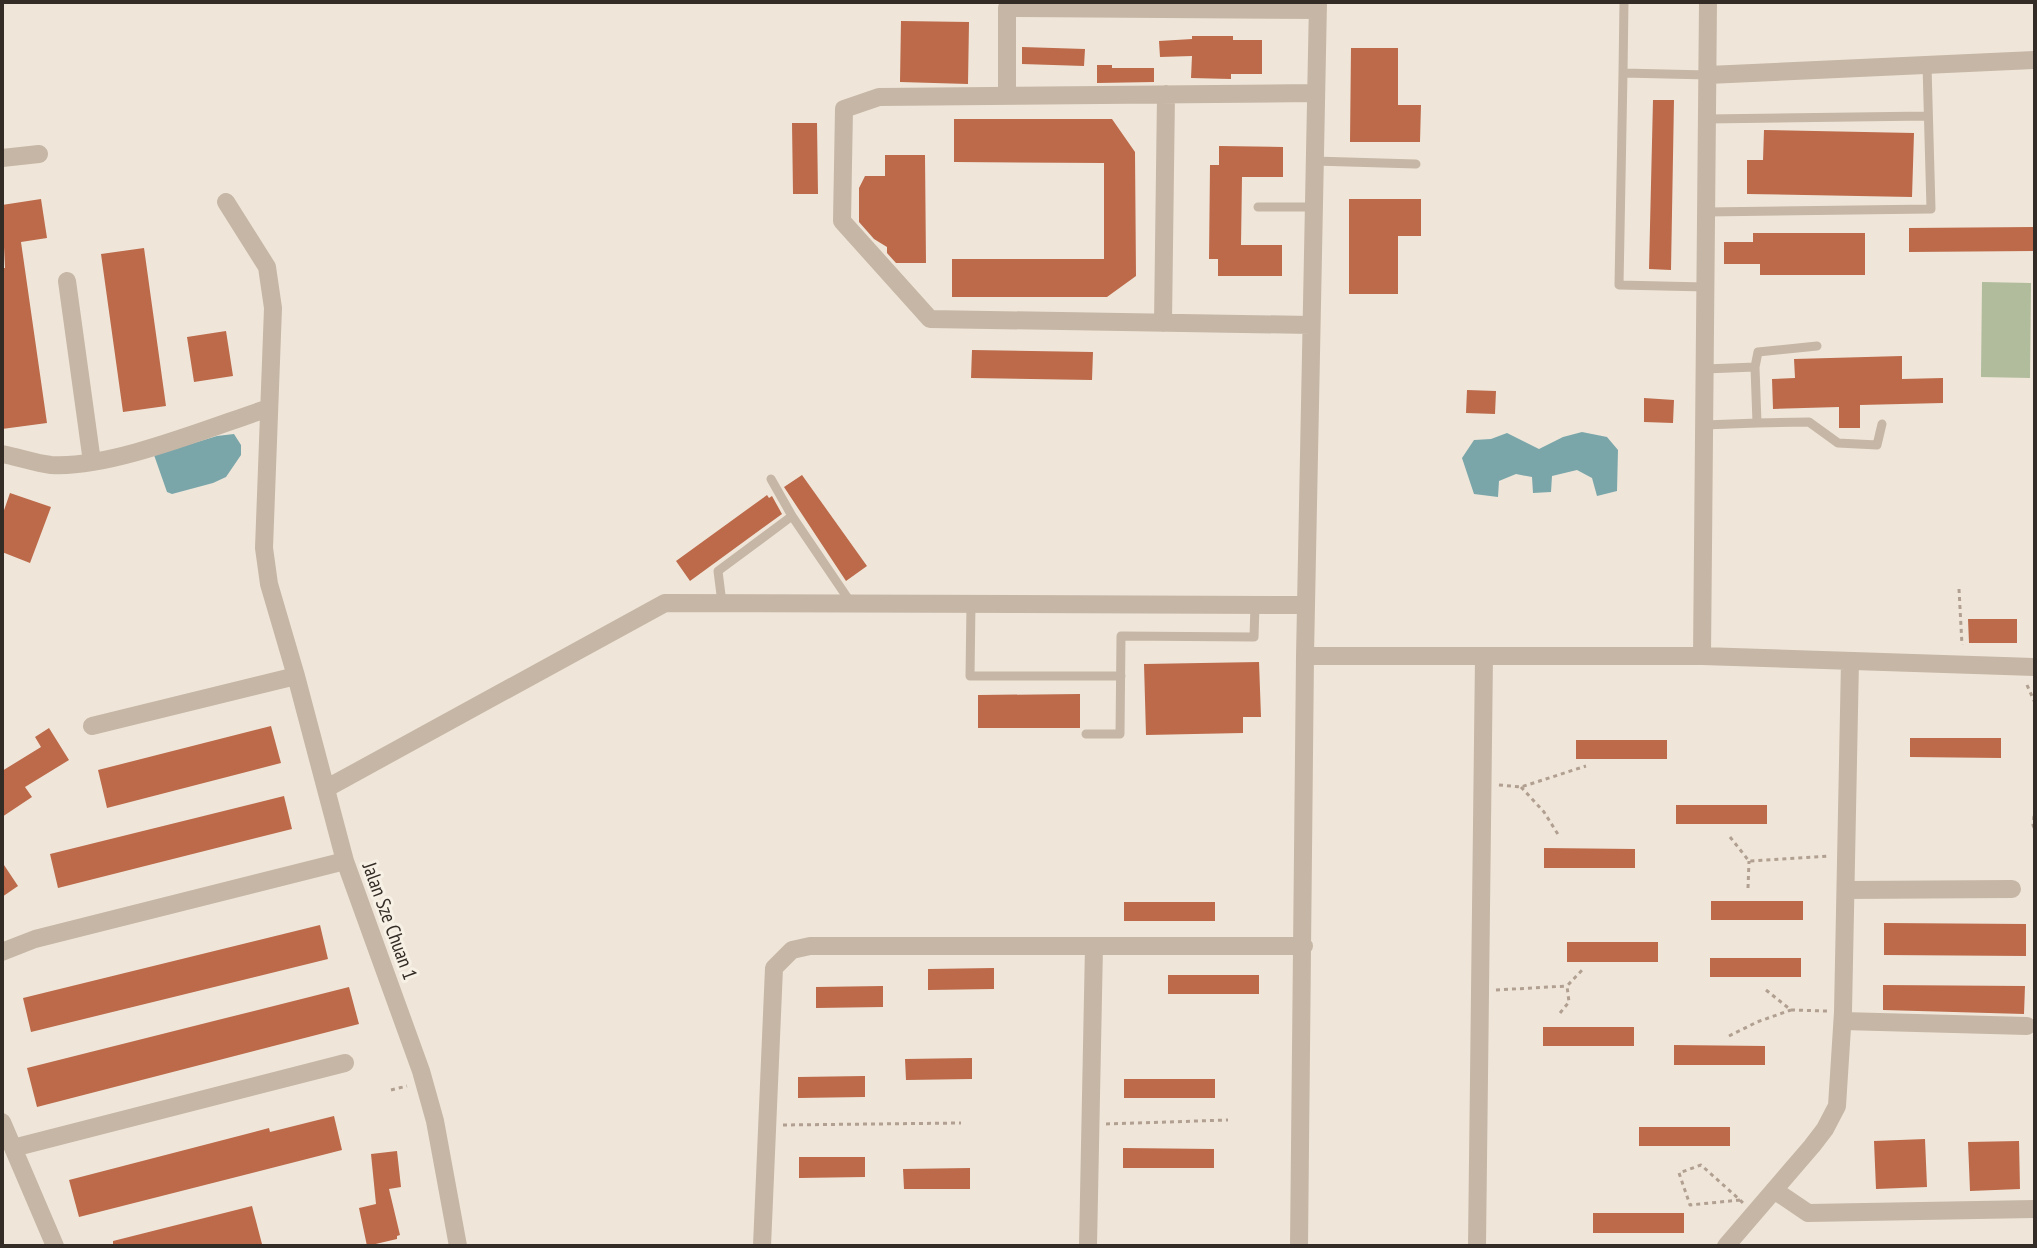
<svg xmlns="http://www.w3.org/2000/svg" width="2037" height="1248" font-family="'PT Sans Narrow',sans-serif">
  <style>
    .green { fill: #b0bc9b }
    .water { fill: #7aa6aa }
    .building { fill: #bc6a4a }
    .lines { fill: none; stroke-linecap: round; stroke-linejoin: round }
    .path { stroke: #b1a091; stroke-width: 3; stroke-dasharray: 4 4; stroke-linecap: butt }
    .lane { stroke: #c6b6a6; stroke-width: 9 }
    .street { stroke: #c6b6a6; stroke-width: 18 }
    .labels { text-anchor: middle; stroke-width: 6; stroke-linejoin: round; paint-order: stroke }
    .street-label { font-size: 20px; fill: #332b26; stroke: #f7f0e5 }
  </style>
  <rect width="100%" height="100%" fill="#efe6d9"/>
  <path class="green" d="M 1982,282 L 2031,283 L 2030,378 L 1981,377 Z"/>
  <path class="water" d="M 1582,432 L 1607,437 L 1618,450 L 1617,491 L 1597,496 L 1592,478 L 1577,470 L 1552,476 L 1551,492 L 1533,493 L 1532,477 L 1516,474 L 1499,481 L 1498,497 L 1474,494 L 1462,458 L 1474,440 L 1491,439 L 1507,433 L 1539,449 L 1563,437 Z
    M 234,434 L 241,445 L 241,455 L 226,477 L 213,483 L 172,494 L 167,492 L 154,455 L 217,436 Z"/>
  <path class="building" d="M 901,21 L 969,22 L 968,84 L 900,82 Z
    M 1192,36 L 1233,36 L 1233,40 L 1262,40 L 1262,74 L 1231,74 L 1231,79 L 1191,78 L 1192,56 L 1160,57 L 1159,41 L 1192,39 Z
    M 1022,47 L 1085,49 L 1084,66 L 1022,64 Z
    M 1351,48 L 1398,48 L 1398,105 L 1421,105 L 1420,142 L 1350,142 Z
    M 1097,65 L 1112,65 L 1112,68 L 1154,68 L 1154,82 L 1097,83 Z
    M 1653,100 L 1674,100 L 1671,270 L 1649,269 Z
    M 954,119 L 1112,119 L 1135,152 L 1136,276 L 1107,297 L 952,297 L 952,259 L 1104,259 L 1104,163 L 954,162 Z
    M 792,123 L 817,123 L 818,194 L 793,194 Z
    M 1764,130 L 1914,133 L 1912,197 L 1747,194 L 1747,160 L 1763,160 Z
    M 1219,146 L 1283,147 L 1283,177 L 1242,177 L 1241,245 L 1282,245 L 1282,276 L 1218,276 L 1218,259 L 1209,259 L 1210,165 L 1219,165 Z
    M 885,155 L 925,155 L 926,263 L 896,263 L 887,253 L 887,247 L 874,239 L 859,222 L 859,188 L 865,176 L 885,176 Z
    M 41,199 L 47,238 L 21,242 L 47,423 L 2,429 L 2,268 L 5,268 L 2,205 Z
    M 1349,199 L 1421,199 L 1421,236 L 1398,236 L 1398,294 L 1349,294 Z
    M 2035,227 L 2035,251 L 1909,252 L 1909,228 Z
    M 1753,233 L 1865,233 L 1865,275 L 1760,275 L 1760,264 L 1724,264 L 1724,242 L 1753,242 Z
    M 144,248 L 166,406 L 123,412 L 101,254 Z
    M 226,331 L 233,376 L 194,382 L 187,337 Z
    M 972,350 L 1093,352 L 1092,380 L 971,378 Z
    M 1902,356 L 1902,379 L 1943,378 L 1943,403 L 1860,405 L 1860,428 L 1839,428 L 1839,407 L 1773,409 L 1772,379 L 1795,378 L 1794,359 Z
    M 1467,390 L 1496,391 L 1495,414 L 1466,413 Z
    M 1644,398 L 1674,400 L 1673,423 L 1644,422 Z
    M 802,475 L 867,566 L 846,581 L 784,487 Z
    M 10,493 L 51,507 L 30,563 L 2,552 L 2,516 Z
    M 767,495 L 769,498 L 772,496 L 782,514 L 690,581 L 676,561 Z
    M 1968,619 L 2017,619 L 2017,643 L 1969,643 Z
    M 1259,662 L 1261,717 L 1243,717 L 1243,733 L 1146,735 L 1144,664 Z
    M 1080,694 L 1080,728 L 978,728 L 978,695 Z
    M 271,726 L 281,763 L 107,808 L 98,770 Z
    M 49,728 L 69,760 L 25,787 L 32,797 L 2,817 L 2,771 L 41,747 L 35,737 Z
    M 1910,738 L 2001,738 L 2001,758 L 1910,757 Z
    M 1576,740 L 1667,740 L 1667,759 L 1576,759 Z
    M 284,796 L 292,829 L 58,888 L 50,854 Z
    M 1676,805 L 1767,805 L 1767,824 L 1676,824 Z
    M 1544,848 L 1635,849 L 1635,868 L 1544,868 Z
    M 2,862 L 18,886 L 2,897 Z
    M 1711,901 L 1803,901 L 1803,920 L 1711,920 Z
    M 1124,902 L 1215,902 L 1215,921 L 1124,921 Z
    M 1884,923 L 2026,924 L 2026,956 L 1884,955 Z
    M 320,925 L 328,959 L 31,1032 L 23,998 Z
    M 1567,942 L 1658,942 L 1658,962 L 1567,962 Z
    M 1710,958 L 1801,958 L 1801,977 L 1710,977 Z
    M 994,968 L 994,989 L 928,990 L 928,969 Z
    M 1168,975 L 1259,975 L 1259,994 L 1168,994 Z
    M 1883,985 L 2025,986 L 2024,1014 L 1883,1010 Z
    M 883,986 L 883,1007 L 816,1008 L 816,987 Z
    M 349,987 L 359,1024 L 37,1107 L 27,1068 Z
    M 1543,1027 L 1634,1027 L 1634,1046 L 1543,1046 Z
    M 1674,1045 L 1765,1046 L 1765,1065 L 1674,1065 Z
    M 972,1058 L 972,1079 L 906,1080 L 905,1059 Z
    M 865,1076 L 865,1097 L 798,1098 L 798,1077 Z
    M 1124,1079 L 1215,1079 L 1215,1098 L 1124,1098 Z
    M 334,1116 L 342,1150 L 79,1217 L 69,1180 L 269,1128 L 270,1132 Z
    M 1639,1127 L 1730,1127 L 1730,1146 L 1639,1146 Z
    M 1925,1139 L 1927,1187 L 1876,1189 L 1874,1141 Z
    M 2019,1141 L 2020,1189 L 1970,1191 L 1968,1142 Z
    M 1123,1148 L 1214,1149 L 1214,1168 L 1123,1168 Z
    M 397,1151 L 401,1187 L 389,1189 L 400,1235 L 397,1236 L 397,1239 L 367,1246 L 359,1208 L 376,1204 L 371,1154 Z
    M 799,1157 L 865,1157 L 865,1177 L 799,1178 Z
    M 970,1168 L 970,1189 L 904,1189 L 903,1169 Z
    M 252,1206 L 262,1244 L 113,1246 L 113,1241 Z
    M 1593,1213 L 1684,1213 L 1684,1233 L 1593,1233 Z"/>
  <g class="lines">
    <path class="path" d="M 1959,589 L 1962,645
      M 2027,685 L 2035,703
      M 1499,785 L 1521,787 L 1586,766
      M 1521,787 L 1544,812 L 1559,836
      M 2035,808 L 2033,825 L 2035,830
      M 1730,837 L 1749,861 L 1830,856
      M 1748,888 L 1749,861
      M 1496,990 L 1567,986
      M 1766,990 L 1791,1010 L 1827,1011
      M 1560,1013 L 1569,1002 L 1567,986 L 1584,968
      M 1729,1036 L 1757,1022 L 1791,1010
      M 391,1090 L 407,1086
      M 1106,1124 L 1228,1120
      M 783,1125 L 961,1123
      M 1740,1200 L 1690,1205 L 1679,1173 L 1701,1165 L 1740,1200 L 1743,1203"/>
    <path class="lane" d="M 1623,73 L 1624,2
      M 1707,119 L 1928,116
      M 1314,161 L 1416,164
      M 1258,207 L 1313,207
      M 1706,212 L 1931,209 L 1927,65
      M 1706,287 L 1619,285 L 1623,73 L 1708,75
      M 1755,367 L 1758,352 L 1817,346
      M 1757,423 L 1809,422 L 1838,443 L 1877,445 L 1882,424
      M 1704,425 L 1757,423 L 1755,367 L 1705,369
      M 771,479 L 792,516
      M 722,603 L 718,571 L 792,516 L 851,603
      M 971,604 L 970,676 L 1121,676
      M 1086,734 L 1120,734 L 1121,636 L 1254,637 L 1255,605"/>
    <path class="street" d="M 1708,75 L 2035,60
      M 1007,96 L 1007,8 L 1318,10
      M 2,158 L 39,154
      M 226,202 L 267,267 L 273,308 L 264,548 L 269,584 L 296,676 L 345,861
      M 67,281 L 92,462
      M 1163,323 L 1166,94
      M 1311,325 L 930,319 L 842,221 L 844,109 L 879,97 L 1315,93
      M 2,454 C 18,457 35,463 51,465 C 110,469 211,427 269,408
      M 1305,656 L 1702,656 L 2035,667
      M 1702,656 L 1708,2
      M 92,726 L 296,676
      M 327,788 L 665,603 L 1306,605
      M 1846,890 L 2012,889
      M 2,952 L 35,939 L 345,861 L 421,1071 L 435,1121 L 458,1246
      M 1843,1021 L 2027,1026
      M 2,1122 L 55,1246
      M 13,1148 L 345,1063
      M 1774,1190 L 1808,1213 L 2035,1209
      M 762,1246 L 774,968 L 792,950 L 810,946 L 1304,946
      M 1088,1246 L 1094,946
      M 1299,1246 L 1305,656 L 1318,2
      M 1477,1246 L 1484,656
      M 1726,1246 L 1812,1146 L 1825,1129 L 1837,1106 L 1843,1012 L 1850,661"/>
  </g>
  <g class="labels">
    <g class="street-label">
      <text transform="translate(390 921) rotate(70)" y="7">Jalan Sze Chuan 1</text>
    </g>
  </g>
  <rect width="2037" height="1248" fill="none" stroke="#332b26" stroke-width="8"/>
</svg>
